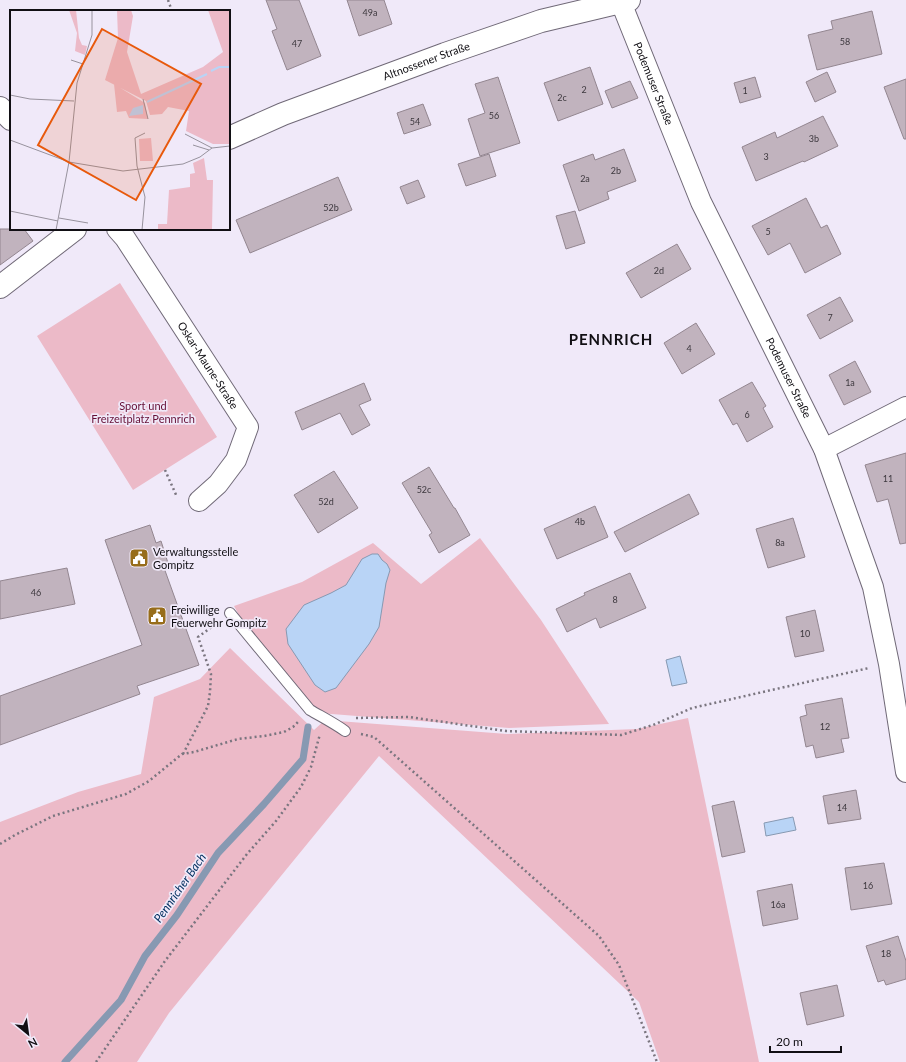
<svg xmlns="http://www.w3.org/2000/svg" width="906" height="1062" font-family="Lato,sans-serif">
  <style>
    .green { fill: #ecbac8 }
    .water { fill: #b9d4f6; stroke: #8799b2 }
    .lines { fill: none; stroke-linecap: round; stroke-linejoin: round }
    .stream { stroke: #8799b2; stroke-width: 7 }
    .building { fill: #c1b3be; stroke: #938690 }
    .lane-casing { stroke: #706977; stroke-width: 12 }
    .street-casing { stroke: #706977; stroke-width: 22 }
    .secondary-casing { stroke: #706977; stroke-width: 24 }
    .path { stroke: #7a757f; stroke-width: 2.5; stroke-dasharray: 2 3; stroke-linecap: butt }
    .lane { stroke: #fff; stroke-width: 10 }
    .street { stroke: #fff; stroke-width: 20 }
    .secondary { stroke: #fff; stroke-width: 22 }
    .labels { text-anchor: middle; stroke-width: 3.5; stroke-linejoin: round; paint-order: stroke }
    .number-label { font-size: 9px; fill: #3d383e }
    .street-label { font-size: 11px; fill: #110f14; stroke: #f0e9f9 }
    .park-label { font-size: 11px; fill: #661036; stroke: #f0e9f9 }
    .poi-label { font-size: 11px; fill: #110f14; stroke: #f0e9f9; text-anchor: start }
    .water-label { font-size: 12px; font-style: italic; fill: #012e5e; stroke: #f0e9f9 }
    .district-label { font-size: 15px; font-weight: bold; letter-spacing: 1px; fill: #110f14; stroke: #f0e9f9 }
    .inset-river { fill: none; stroke: #b9d4f6; stroke-width: 2 }
    .inset-road { fill: none; stroke: #97929d; stroke-width: 1 }
    .view { fill: #e8590c; fill-opacity: 0.15; stroke: #e8590c; stroke-width: 2 }
    .inset-edge { fill: none; stroke: #110f14; stroke-width: 2 }
  </style>
  <rect width="100%" height="100%" fill="#f0e9f9"/>
  <path class="green" d="M 120,283 L 217,437 L 133,490 L 37,336 Z
    M 480,538 L 541,620 L 609,724 L 509,728 L 319,713 L 241,619 L 234,606 L 302,582 L 373,543 L 421,584 Z
    M 230,648 L 314,730 L 325,720 L 507,734 L 637,729 L 688,718 L 759,1062 L 660,1062 L 639,1002 L 379,756 L 169,1013 L 137,1062 L 0,1062 L 0,822 L 78,792 L 141,774 L 154,697 L 200,679 Z"/>
  <path class="water" d="M 372,554 L 378,554 L 382,560 L 387,564 L 390,570 L 386,583 L 379,627 L 369,644 L 336,688 L 325,692 L 315,685 L 288,644 L 286,629 L 304,605 L 331,593 L 346,585 L 362,559 Z
    M 680,656 L 687,683 L 672,686 L 666,660 Z
    M 793,817 L 796,830 L 766,836 L 764,823 Z"/>
  <g class="lines">
    <path class="stream" d="M 65,1062 L 121,1000 L 145,956 L 177,915 L 218,853 L 264,804 L 303,759 L 308,727"/>
  </g>
  <path class="building" d="M 266,0 L 299,0 L 321,56 L 287,70 L 272,31 L 277,29 Z
    M 347,0 L 384,0 L 392,24 L 359,36 Z
    M 872,11 L 882,54 L 817,70 L 808,35 L 833,29 L 831,21 Z
    M 590,67 L 603,104 L 558,121 L 544,83 Z
    M 827,72 L 836,92 L 815,102 L 806,82 Z
    M 498,77 L 520,143 L 480,156 L 468,119 L 485,113 L 475,84 Z
    M 755,77 L 761,97 L 740,103 L 734,83 Z
    M 906,79 L 906,139 L 904,139 L 884,87 Z
    M 630,81 L 638,98 L 612,108 L 605,91 Z
    M 423,104 L 431,125 L 404,134 L 397,113 Z
    M 823,116 L 838,146 L 804,162 L 803,161 L 756,181 L 742,147 L 775,132 L 777,138 Z
    M 624,149 L 636,181 L 607,192 L 609,199 L 579,211 L 563,165 L 593,154 L 595,160 Z
    M 489,154 L 496,176 L 466,186 L 458,164 Z
    M 338,177 L 352,210 L 250,253 L 236,220 Z
    M 418,180 L 425,197 L 407,204 L 400,187 Z
    M 806,198 L 821,228 L 827,225 L 841,254 L 805,273 L 790,243 L 768,255 L 752,226 Z
    M 575,211 L 585,243 L 566,249 L 556,216 Z
    M 0,229 L 24,229 L 33,241 L 0,265 Z
    M 677,244 L 691,269 L 641,298 L 626,273 Z
    M 840,297 L 853,321 L 820,339 L 807,315 Z
    M 696,323 L 715,354 L 682,374 L 664,343 Z
    M 855,361 L 871,392 L 844,405 L 829,375 Z
    M 752,382 L 766,406 L 763,408 L 773,427 L 747,442 L 737,423 L 733,425 L 719,400 Z
    M 364,383 L 371,400 L 359,405 L 370,425 L 352,435 L 340,413 L 302,430 L 295,412 Z
    M 906,453 L 906,543 L 900,544 L 888,499 L 877,502 L 865,465 Z
    M 429,467 L 454,508 L 455,508 L 470,535 L 439,553 L 429,535 L 432,533 L 402,483 Z
    M 334,471 L 358,508 L 318,533 L 294,495 Z
    M 689,494 L 699,514 L 625,552 L 614,532 Z
    M 595,506 L 608,537 L 557,559 L 544,529 Z
    M 793,518 L 805,557 L 768,568 L 756,529 Z
    M 150,525 L 156,543 L 161,541 L 168,563 L 163,565 L 199,665 L 137,686 L 140,694 L 0,745 L 0,696 L 142,645 L 105,540 Z
    M 67,568 L 75,604 L 0,619 L 0,581 Z
    M 630,573 L 646,608 L 600,628 L 596,618 L 567,632 L 556,609 L 585,595 L 584,593 Z
    M 815,610 L 824,651 L 795,657 L 786,617 Z
    M 842,698 L 849,738 L 841,739 L 844,752 L 816,758 L 813,745 L 806,747 L 800,717 L 807,715 L 805,705 Z
    M 856,790 L 861,819 L 828,824 L 823,796 Z
    M 734,801 L 745,852 L 722,857 L 712,806 Z
    M 884,863 L 892,904 L 851,910 L 845,868 Z
    M 792,884 L 798,919 L 763,926 L 757,891 Z
    M 898,936 L 906,961 L 906,979 L 886,985 L 884,980 L 878,982 L 866,946 Z
    M 837,985 L 844,1016 L 807,1025 L 800,993 Z"/>
  <g class="lines">
    <defs>
      <path id="lane" d="M 230,613 L 310,710 C 322,717 334,723 345,731"/>
      <g id="street">
        <path id="s1" d="M 620,0 L 701,202 L 824,449 L 873,587 L 889,664 L 906,772"/>
        <path id="s2" d="M 117,229 L 125,238 L 248,427 L 236,460 L 218,484 L 199,501"/>
        <path d="M 824,449 L 906,407"/>
      </g>
      <g id="secondary">
        <path d="M 0,108 L 11,119"/>
        <path id="s3" d="M 229,138 L 283,114 L 445,54 L 541,21 L 629,0"/>
        <path d="M 0,287 L 75,229"/>
      </g>
    </defs>
    <use href="#lane" class="lane-casing"/>
    <use href="#street" class="street-casing"/>
    <use href="#secondary" class="secondary-casing"/>
    <path class="path" d="M 168,0 L 172,11
      M 165,470 L 177,497
      M 356,718 L 409,717 L 506,731 L 621,735 L 653,725 L 692,708 L 869,668
      M 361,734 L 374,737 L 599,936 L 619,965 L 657,1062
      M 183,754 L 208,706 L 210,692 L 211,674 L 198,637 L 217,623
      M 0,844 L 15,835 L 53,816 L 126,794 L 149,781 L 182,754 L 194,752 L 238,739 L 264,736 L 284,732 L 293,727 L 298,722
      M 96,1062 L 165,961 L 247,854 L 276,821 L 301,787 L 311,767 L 320,734"/>
    <use href="#lane" class="lane"/>
    <use href="#street" class="street"/>
    <use href="#secondary" class="secondary"/>
  </g>
  <defs>
    <symbol id="civic-square" viewBox="-11 -11 22 22"><rect x="-9" y="-9" width="18" height="18" rx="4" fill="#976d1a" stroke="#f0e9f9"/><path d="M-.6-6.5H3V-4.5H.6V-3L4-1V1h2V6H-6V1h2V-1L-.6-3ZM-1.2 2.5V6h2.4V2.5Z" fill="#fff"/></symbol>
  </defs>
  <g fill-rule="evenodd">
    <use href="#civic-square" x="128" y="547" width="22" height="22"/>
    <use href="#civic-square" x="146" y="605" width="22" height="22"/>
  </g>
  <g class="labels">
    <g class="number-label">
      <text x="370" y="16">49a</text>
      <text x="845" y="45">58</text>
      <text x="297" y="47">47</text>
      <text x="584" y="93">2</text>
      <text x="745" y="94">1</text>
      <text x="562" y="101">2c</text>
      <text x="494" y="119">56</text>
      <text x="415" y="125">54</text>
      <text x="814" y="142">3b</text>
      <text x="766" y="160">3</text>
      <text x="616" y="174">2b</text>
      <text x="585" y="182">2a</text>
      <text x="331" y="211">52b</text>
      <text x="768" y="235">5</text>
      <text x="659" y="274">2d</text>
      <text x="830" y="321">7</text>
      <text x="689" y="352">4</text>
      <text x="850" y="386">1a</text>
      <text x="747" y="418">6</text>
      <text x="888" y="482">11</text>
      <text x="424" y="493">52c</text>
      <text x="326" y="505">52d</text>
      <text x="580" y="525">4b</text>
      <text x="780" y="546">8a</text>
      <text x="36" y="596">46</text>
      <text x="615" y="603">8</text>
      <text x="805" y="637">10</text>
      <text x="825" y="730">12</text>
      <text x="842" y="811">14</text>
      <text x="868" y="889">16</text>
      <text x="778" y="908">16a</text>
      <text x="886" y="957">18</text>
    </g>
    <g class="street-label">
      <text dy="4" stroke="none"><textPath href="#s3" startOffset="212">Altnossener Straße</textPath></text>
      <text dy="4" stroke="none"><textPath href="#s1" startOffset="90">Podemuser Straße</textPath></text>
      <text dy="4" stroke="none"><textPath href="#s2" startOffset="164">Oskar-Maune-Straße</textPath></text>
      <text dy="4" stroke="none"><textPath href="#s1" startOffset="414">Podemuser Straße</textPath></text>
    </g>
    <g class="park-label">
      <text x="143" y="410">Sport und<tspan x="143" dy="13">Freizeitplatz Pennrich</tspan></text>
    </g>
    <g class="poi-label">
      <text x="153" y="556">Verwaltungsstelle<tspan x="153" dy="13">Gompitz</tspan></text>
      <text x="171" y="614">Freiwillige<tspan x="171" dy="13">Feuerwehr Gompitz</tspan></text>
    </g>
    <g class="water-label">
      <text transform="translate(180 888) rotate(-55)" y="4">Pennricher Bach</text>
    </g>
    <g class="district-label">
      <text x="611" y="345">PENNRICH</text>
    </g>
  </g>
  <g transform="translate(10 10)">
    <rect width="220" height="220" fill="#f0e9f9"/>
    <path d="M 59,0 L 66,0 L 69,28 L 72,35 L 77,36 L 75,45 L 65,41 L 67,23 ZM 107,0 L 121,0 L 123,6 L 117,42 L 131,84 L 193,57 L 213,42 L 198,0 L 220,0 L 219,134 L 203,134 L 176,121 L 179,101 L 158,97 L 152,104 L 140,105 L 136,91 L 95,70 L 108,28 ZM 104,74 L 135,93 L 138,109 L 119,108 L 116,101 L 107,102 ZM 141,128 L 143,151 L 130,151 L 129,129 ZM 194,148 L 197,170 L 203,170 L 202,219 L 220,220 L 148,220 L 148,214 L 157,214 L 159,180 L 180,177 L 180,164 L 185,163 L 183,153 Z" fill="#ecbac8"/>
    <path d="M 133,95 L 133,104 L 119,106 L 123,98 Z" fill="#b9d4f6"/>
    <path class="inset-river" d="M 201,61 L 209,57 L 220,57M 137,92 L 197,64"/>
    <path class="inset-road" d="M 61,50 L 73,54M 0,85 L 20,89 L 64,91M 133,89 L 138,109M 175,124 L 202,138M 0,130 L 59,152 L 113,161 L 173,154 L 190,147 L 202,138 L 220,136M 183,135 L 199,140M 0,201 L 48,211M 49,208 L 78,213M 46,220 L 59,152 L 67,73 L 82,25 L 82,1M 132,220 L 135,187 L 127,156 L 125,128 L 135,123"/>
    <path class="view" d="M 92,19 L 191,74 L 126,190 L 28,135 Z"/>
    <rect width="220" height="220" class="inset-edge"/>
  </g>
  <g transform="translate(28 1034) rotate(151)" stroke="#f0e9f9" stroke-width="3" paint-order="stroke">
  <path d="M0-3L7 15L0 10L-7 15Z" fill="#110f14"/>
  <text y="-6" font-size="11" font-weight="bold" text-anchor="middle" fill="#110f14">N</text>
  </g>
  <path d="M770 1046v6h71v-6" fill="none" stroke="#110f14" stroke-width="2"/>
  <text x="776" y="1046" font-size="12" fill="#110f14" stroke="#f0e9f9" stroke-width="3" paint-order="stroke">20 m</text>
</svg>
